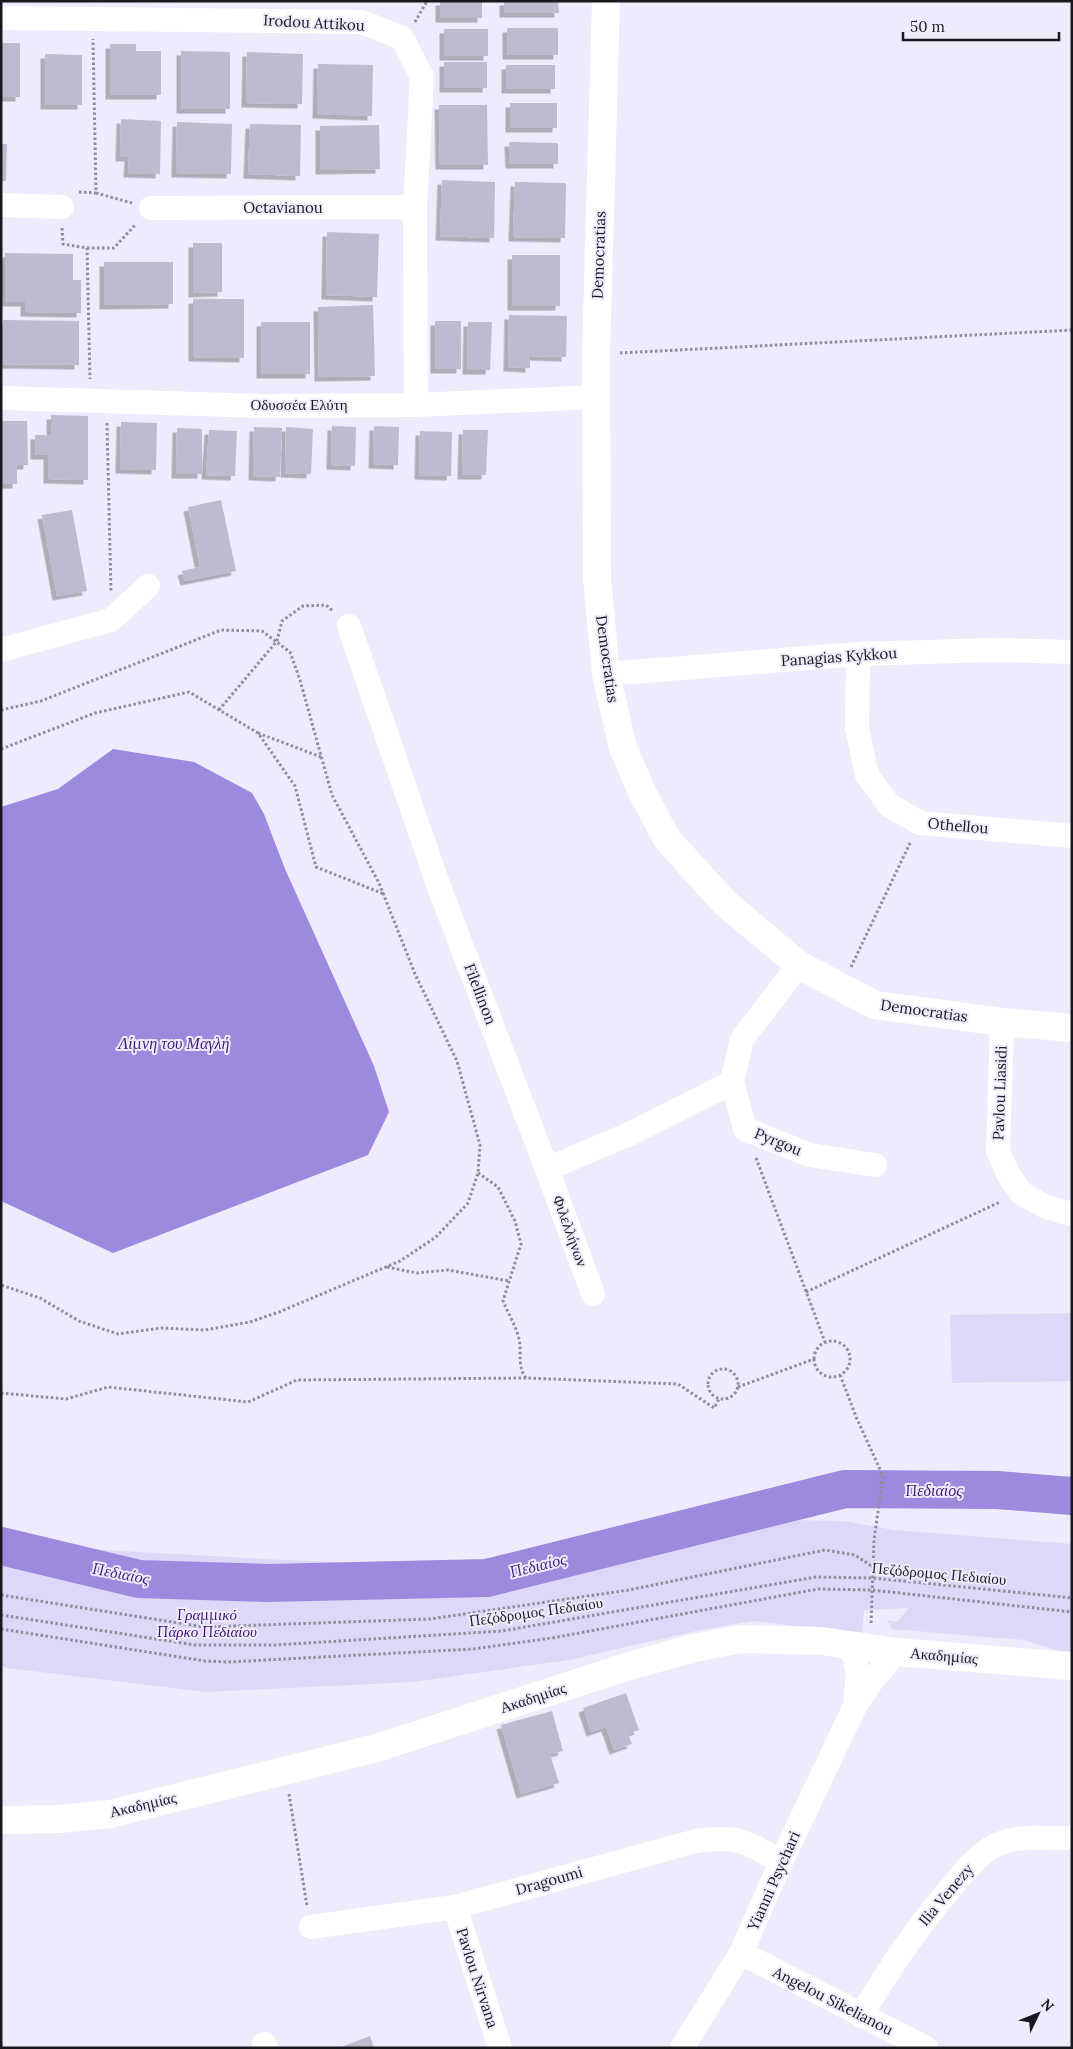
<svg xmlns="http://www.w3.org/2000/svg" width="1073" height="2049" font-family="Lora,serif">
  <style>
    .green { fill: #ddd7f8 }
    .water { fill: #9d89de }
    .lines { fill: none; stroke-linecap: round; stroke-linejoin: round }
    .river { stroke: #9d89de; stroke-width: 38 }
    .building { fill: #bebacf; filter: url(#shadow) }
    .path { stroke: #8f8d9a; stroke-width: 3; stroke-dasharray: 2.5 2.5; stroke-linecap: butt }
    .street { stroke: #fff; stroke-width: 24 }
    .secondary { stroke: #fff; stroke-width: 28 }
    .labels { text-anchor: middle; stroke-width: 4; stroke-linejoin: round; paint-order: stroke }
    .street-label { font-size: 15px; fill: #19181f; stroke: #eeebfc }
    .park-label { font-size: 15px; font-style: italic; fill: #3a1075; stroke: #eeebfc }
    .water-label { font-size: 16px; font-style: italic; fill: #411b7e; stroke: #eeebfc }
  </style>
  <defs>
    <filter id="shadow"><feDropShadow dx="-4.5" dy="4.5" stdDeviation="0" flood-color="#0004"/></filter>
  </defs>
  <rect width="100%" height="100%" fill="#eeebfc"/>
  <path class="green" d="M 1072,1313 L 1072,1381 L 952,1383 L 950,1315 Z
    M 789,1520 L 843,1521 L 894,1530 L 1072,1544 L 1072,1653 L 1062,1652 L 1024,1640 L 892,1629 L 887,1620 L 897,1622 L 909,1608 L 864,1610 L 862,1633 L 752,1621 L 696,1631 L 569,1660 L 413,1682 L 206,1692 L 7,1668 L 1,1665 L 1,1542 L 67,1548 L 263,1559 L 533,1570 L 713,1538 Z"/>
  <path class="water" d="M 113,749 L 194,762 L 252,793 L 264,814 L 285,869 L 374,1066 L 389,1112 L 368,1155 L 113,1253 L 1,1201 L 1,807 L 58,789 Z"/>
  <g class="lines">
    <path class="river" d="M 1,1546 L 139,1579 L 268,1583 L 487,1578 L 845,1489 L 997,1490 L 1072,1496"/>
  </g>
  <path class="building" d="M 440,1 L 482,1 L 482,18 L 440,18 Z
    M 504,1 L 558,1 L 559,13 L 504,13 Z
    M 507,28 L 558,28 L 558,55 L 507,55 Z
    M 444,29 L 488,29 L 488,56 L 444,56 Z
    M 1,43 L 20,43 L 20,97 L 1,97 Z
    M 110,44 L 136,44 L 136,51 L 161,51 L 161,95 L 110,95 Z
    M 181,51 L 230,52 L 230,109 L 181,109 Z
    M 247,52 L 303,54 L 302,104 L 246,103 Z
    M 45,54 L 82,55 L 82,105 L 45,105 Z
    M 444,62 L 487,62 L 487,88 L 444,88 Z
    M 318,64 L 373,65 L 372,116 L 317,114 Z
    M 506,65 L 555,65 L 555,89 L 506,89 Z
    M 510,103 L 557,103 L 557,128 L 510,128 Z
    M 439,105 L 487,105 L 488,165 L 440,165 Z
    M 121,119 L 161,121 L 160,174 L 128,173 L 129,157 L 120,157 Z
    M 177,122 L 232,124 L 231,174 L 176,173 Z
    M 250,124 L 301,125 L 300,176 L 248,174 Z
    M 379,125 L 380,169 L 320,170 L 320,126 Z
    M 509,142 L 558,143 L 558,164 L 510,164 Z
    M 1,144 L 7,144 L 6,181 L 1,181 Z
    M 442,180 L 495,182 L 494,238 L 440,236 Z
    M 515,182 L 566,183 L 565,238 L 513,237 Z
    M 327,232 L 379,234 L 377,297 L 326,295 Z
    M 193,243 L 222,243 L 222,292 L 193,293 Z
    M 5,253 L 73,254 L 73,280 L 81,280 L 81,313 L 25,312 L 25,302 L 5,302 Z
    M 512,255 L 560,255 L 560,306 L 512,306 Z
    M 104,262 L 173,262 L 173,304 L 104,305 Z
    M 193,299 L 244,299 L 244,358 L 193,357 Z
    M 373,305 L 375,376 L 319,377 L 318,307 Z
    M 509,315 L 567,316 L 566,357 L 530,356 L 530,368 L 508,367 Z
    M 3,320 L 79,321 L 79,365 L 2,364 Z
    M 435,321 L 461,321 L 461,369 L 435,369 Z
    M 261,322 L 310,322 L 310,374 L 261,374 Z
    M 468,322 L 492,322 L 490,370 L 467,370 Z
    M 51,415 L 88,416 L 88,480 L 48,479 L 48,455 L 35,455 L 35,435 L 51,435 Z
    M 1,421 L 27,421 L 28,465 L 17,465 L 17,484 L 1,484 Z
    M 121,422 L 157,423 L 156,470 L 120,469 Z
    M 332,426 L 356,427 L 355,466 L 331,465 Z
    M 374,426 L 399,427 L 398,465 L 373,464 Z
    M 254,427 L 282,428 L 280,477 L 253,476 Z
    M 286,427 L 313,429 L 311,474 L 285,473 Z
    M 177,428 L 202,429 L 202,474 L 176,474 Z
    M 209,430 L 237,431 L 235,476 L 206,475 Z
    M 463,430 L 488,430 L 486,475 L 462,475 Z
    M 420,431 L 452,432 L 451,476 L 419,475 Z
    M 221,500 L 236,571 L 185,581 L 182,571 L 200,567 L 188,507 Z
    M 72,510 L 87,591 L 57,596 L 42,515 Z
    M 626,1693 L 639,1730 L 628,1734 L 632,1744 L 614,1750 L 606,1727 L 591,1732 L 583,1708 Z
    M 552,1711 L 563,1751 L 550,1754 L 559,1783 L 521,1794 L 501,1725 Z
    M 370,2036 L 374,2048 L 339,2048 Z"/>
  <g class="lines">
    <path class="path" d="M 415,22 L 427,1
      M 79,192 L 96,193 L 93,39
      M 96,193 L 132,203
      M 62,228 L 63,244 L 87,248 L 90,379
      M 87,248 L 114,248 L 136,224
      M 620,353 L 1072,330
      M 107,423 L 111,592
      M 1,710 L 41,701 L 221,630 L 262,631 L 290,652 L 300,680 L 332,795 L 379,883 L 415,974 L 457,1061 L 480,1145 L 478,1173 L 468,1203 L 436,1237 L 400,1261 L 279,1312 L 250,1322 L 205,1330 L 161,1328 L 118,1334 L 79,1321 L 40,1298 L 1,1285
      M 219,710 L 277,641 L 282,621 L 303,606 L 326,605 L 333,611
      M 258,733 L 321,757
      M 1,749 L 95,713 L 189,692 L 258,733 L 295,786 L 316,867 L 384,894
      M 851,967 L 911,841
      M 756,1158 L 825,1342
      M 478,1173 L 498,1187 L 515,1221 L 521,1244 L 503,1301 C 508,1313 516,1326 519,1339 C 522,1352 517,1367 526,1378 L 678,1384 L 714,1408 L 719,1399
      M 387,1267 L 417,1273 L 448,1270 L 509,1281
      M 806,1292 L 1000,1202
      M814 1359a18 18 0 1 1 36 0a18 18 0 1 1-36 0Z
      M708 1384a15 15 0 1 1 30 0a15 15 0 1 1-30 0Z
      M 840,1375 L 857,1419 L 883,1476 L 874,1540 L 871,1625
      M 738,1387 L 814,1359
      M 1,1393 L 66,1399 L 108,1387 L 248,1402 L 297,1380 L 526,1378
      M 1,1595 L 204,1627 L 430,1619 L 629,1590 L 825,1550 L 855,1555 L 873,1567
      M 1,1615 L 195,1645 L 275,1645 L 502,1631 L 816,1577 L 873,1578 L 1072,1598
      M 1,1629 L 205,1661 L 228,1662 L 473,1649 L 552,1638 L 818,1589 L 872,1590 L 1072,1612
      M 289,1794 L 307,1906"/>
    <path class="street" d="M 1,18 L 362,22 L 402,38 L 422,77 L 415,207 L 416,405
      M 1,205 L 62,207
      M 151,208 L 415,207
      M 1,398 L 262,406 L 416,405 L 596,397
      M 349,626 L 439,887 L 547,1169 L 634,1132 L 732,1082
      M 1,650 L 111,620 L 148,586
      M 858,654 L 857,728 L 867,775 L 889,805 L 920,823 L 1072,836
      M 606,674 L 858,654 L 994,650 L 1072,652
      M 799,965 L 742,1039 L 732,1082 L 745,1129 L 810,1155 L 875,1165
      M 1002,1022 L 998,1151 L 1008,1174 L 1021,1193 L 1046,1207 L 1072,1214
      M 547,1169 L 593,1294
      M 851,1645 L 858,1673 L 855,1704
      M 455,1907 L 500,2048
      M 311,1927 L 455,1907 L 696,1841 C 738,1835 745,1841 781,1862
      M 741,1953 L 926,2048
      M 861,2016 C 889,1969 914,1931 950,1889 C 965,1871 981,1849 1004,1842 C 1024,1835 1050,1839 1072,1838
      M 264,2044 L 266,2048
      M 682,2048 L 741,1953 L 781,1862 L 854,1708 L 871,1682 L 896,1652"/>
    <path class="secondary" d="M 606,1 L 596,355 L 597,578 L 606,674 L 623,748 L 642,792 L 667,839 L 725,903 L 799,965 L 875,1005 L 1002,1022 L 1072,1028
      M 1,1820 L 60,1819 L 110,1814 L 377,1748 L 626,1667 L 694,1648 L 741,1639 L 822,1641 L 896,1652 L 1072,1666"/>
  </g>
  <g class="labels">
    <g class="street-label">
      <text transform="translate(314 23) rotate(3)" y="5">Irodou Attikou</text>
      <text x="283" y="213">Octavianou</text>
      <text transform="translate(599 255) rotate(-88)" y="5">Democratias</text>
      <text x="299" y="410">Οδυσσέα Ελύτη</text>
      <text transform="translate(839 657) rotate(-4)" y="5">Panagias Kykkou</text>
      <text transform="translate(607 659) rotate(82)" y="5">Democratias</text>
      <text transform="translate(958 826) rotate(5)" y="5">Othellou</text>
      <text transform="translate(480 994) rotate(69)" y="5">Filellinon</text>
      <text transform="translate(924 1011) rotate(8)" y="5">Democratias</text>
      <text transform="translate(1000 1093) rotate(-88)" y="5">Pavlou Liasidi</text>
      <text transform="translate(778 1142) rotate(22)" y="5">Pyrgou</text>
      <text transform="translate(570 1231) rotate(70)" y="5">Φιλελλήνων</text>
      <text transform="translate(939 1574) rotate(5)" y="5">Πεζόδρομος Πεδιαίου</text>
      <text transform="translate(536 1612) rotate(-8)" y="5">Πεζόδρομος Πεδιαίου</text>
      <text transform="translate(944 1656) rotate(5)" y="5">Ακαδημίας</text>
      <text transform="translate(533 1698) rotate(-18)" y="5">Ακαδημίας</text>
      <text transform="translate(143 1805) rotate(-13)" y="5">Ακαδημίας</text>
      <text transform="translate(549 1881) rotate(-16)" y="5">Dragoumi</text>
      <text transform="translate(774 1881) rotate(-66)" y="5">Yianni Psychari</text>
      <text transform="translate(946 1895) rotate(-50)" y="5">Ilia Venezy</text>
      <text transform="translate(477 1978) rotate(72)" y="5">Pavlou Nirvana</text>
      <text transform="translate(833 2001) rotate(27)" y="5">Angelou Sikelianou</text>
    </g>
    <g class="park-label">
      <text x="207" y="1620">Γραμμικό<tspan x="207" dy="17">Πάρκο Πεδιαίου</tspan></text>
    </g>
    <g class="water-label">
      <text x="174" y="1049">Λίμνη του Μαγλή</text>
      <text x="934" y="1496">Πεδιαίος</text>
      <text transform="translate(538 1565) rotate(-14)" y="6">Πεδιαίος</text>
      <text transform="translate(121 1573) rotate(11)" y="6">Πεδιαίος</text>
    </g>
  </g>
  <rect width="1073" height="2049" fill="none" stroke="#19181f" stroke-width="5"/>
  <g transform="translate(1038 2014) rotate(47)" stroke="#eeebfc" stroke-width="4" paint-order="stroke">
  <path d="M0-4L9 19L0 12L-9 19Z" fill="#19181f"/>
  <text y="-8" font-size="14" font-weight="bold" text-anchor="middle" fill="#19181f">N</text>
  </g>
  <path d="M903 32v8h156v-8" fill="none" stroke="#19181f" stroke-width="2.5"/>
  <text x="910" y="32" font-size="15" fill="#19181f" stroke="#eeebfc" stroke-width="4" paint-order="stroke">50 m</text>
</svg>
